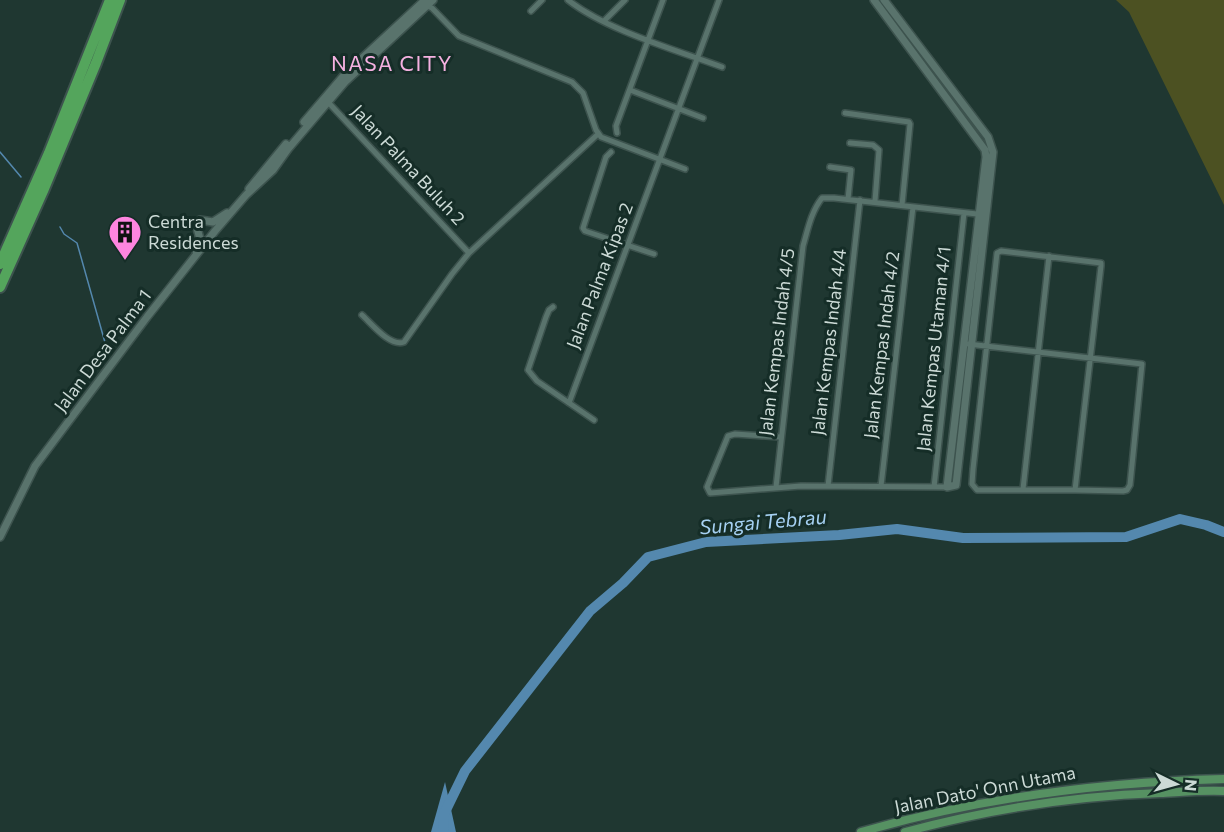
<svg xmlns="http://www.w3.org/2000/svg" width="1224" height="832" font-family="Commissioner,sans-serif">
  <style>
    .green { fill: #4c5122 }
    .water { fill: #5488ae }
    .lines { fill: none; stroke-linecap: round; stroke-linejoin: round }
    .stream { stroke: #5488ae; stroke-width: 1.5 }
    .river { stroke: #5488ae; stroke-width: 10 }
    .minor-casing { stroke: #3d534e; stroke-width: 8 }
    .tertiary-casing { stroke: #3d534e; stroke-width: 10 }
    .primary-casing { stroke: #3d534e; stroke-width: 11 }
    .motorway-casing { stroke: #3d534e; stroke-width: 14 }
    .minor { stroke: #59736c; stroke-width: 5 }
    .tertiary { stroke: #59736c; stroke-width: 7 }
    .primary { stroke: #569162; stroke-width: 8 }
    .motorway { stroke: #54a55c; stroke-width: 10 }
    .labels { text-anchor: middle; stroke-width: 6; stroke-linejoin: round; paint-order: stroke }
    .street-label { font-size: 18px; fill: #ccdad6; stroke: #152d27 }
    .poi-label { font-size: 18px; fill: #ccdad6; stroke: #152d27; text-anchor: start }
    .water-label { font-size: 20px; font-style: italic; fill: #a6d1f3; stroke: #152d27 }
    .quarter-label { font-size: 21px; letter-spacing: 1.5px; fill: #f5b1e1; stroke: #152d27 }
  </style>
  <rect width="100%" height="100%" fill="#1f3731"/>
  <path class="green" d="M 1116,0 L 1224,0 L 1224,205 L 1129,12 Z"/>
  <path class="water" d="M 445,782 L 456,832 L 431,832 Z"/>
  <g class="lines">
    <path class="stream" d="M 0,152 L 21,177
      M 60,227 L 64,234 L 77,243 L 106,346"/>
    <path class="river" d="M 443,832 L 444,814 L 465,771 L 590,611 L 623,583 L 648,557 L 706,542 L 839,535 L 897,529 L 963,538 L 1126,537 L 1180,519 L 1206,525 L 1224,532"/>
    <defs>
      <path id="minor" d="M 568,0 C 606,30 676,50 722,67
        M 427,6 L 432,8 L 459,36 L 572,82 L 583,93 L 596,130 L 601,137 L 685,169
        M 531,11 L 542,0
        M 604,21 L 625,0
        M 630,90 L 703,118
        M 327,101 L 469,253
        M 845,113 L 909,122 L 910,124 L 902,205
        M 617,133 L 616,126 L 663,0
        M 850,143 L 873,145 L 879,150 L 875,201
        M 611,152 L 606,157 L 583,228 L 585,231 L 654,254
        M 830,167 L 851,170 L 848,199
        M 553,307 L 549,310 L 546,317 L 528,370 L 537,381 L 594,420
        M 362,315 C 372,324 390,347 404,342 L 452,274 L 469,253 L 598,134
        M 968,344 C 1026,351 1084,357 1142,364 L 1130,485 L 1127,490 L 1123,491 L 1075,490 L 977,490 L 972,484 L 973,469 L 997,253 L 1001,251 L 1101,263 L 1101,266 C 1093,340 1084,415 1075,490
        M 569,403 L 719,0
        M 780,437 L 735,434 L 728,436 L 707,487 L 710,493 L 801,486 L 947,487
        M 828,486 L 860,200
        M 881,486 L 913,207
        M 776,487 L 803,246 C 808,229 811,212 822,198 L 834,198 L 986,215
        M 934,487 L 964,213
        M 1023,489 L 1049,256"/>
      <path id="tertiary" d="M 874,0 L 985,150 L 986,157 L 947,487 L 956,485 L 993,152 L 988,137 L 884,0
        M 304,122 L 346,73 L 425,0
        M 249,189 L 286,144
        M 200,220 L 213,222 L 227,213
        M 196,251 L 200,239 L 197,228
        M 0,537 L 35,466 L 147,317 L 215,231 L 246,195 L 273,170 L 288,149 L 345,82 L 433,0"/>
      <path id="primary" d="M 861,832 C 979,798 1102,782 1224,779
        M 905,832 C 989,809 1073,796 1160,793 C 1181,792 1203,790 1224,791"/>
      <path id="motorway" d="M 0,264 L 49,153 L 110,0
        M 0,287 L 43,191 L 96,63 L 120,0"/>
    </defs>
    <use href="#minor" class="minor-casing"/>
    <use href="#tertiary" class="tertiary-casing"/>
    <use href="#primary" class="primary-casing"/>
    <use href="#motorway" class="motorway-casing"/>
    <use href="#minor" class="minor"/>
    <use href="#tertiary" class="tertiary"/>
    <use href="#primary" class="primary"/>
    <use href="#motorway" class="motorway"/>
  </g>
  <defs>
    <symbol id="building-pin" viewBox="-11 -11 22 30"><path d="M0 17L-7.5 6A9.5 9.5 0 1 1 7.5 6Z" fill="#fe85df" stroke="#152d27"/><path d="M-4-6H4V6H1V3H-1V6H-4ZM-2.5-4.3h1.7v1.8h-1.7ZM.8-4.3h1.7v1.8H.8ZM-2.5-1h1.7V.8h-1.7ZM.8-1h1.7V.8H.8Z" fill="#111"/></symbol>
  </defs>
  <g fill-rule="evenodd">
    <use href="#building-pin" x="106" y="213" width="38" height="52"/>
  </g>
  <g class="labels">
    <g class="street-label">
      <text transform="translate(408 165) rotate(47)" y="6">Jalan Palma Buluh 2</text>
      <text transform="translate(600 276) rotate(-69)" y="6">Jalan Palma Kipas 2</text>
      <text transform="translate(777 342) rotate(-83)" y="6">Jalan Kempas Indah 4/5</text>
      <text transform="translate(829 342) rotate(-83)" y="6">Jalan Kempas Indah 4/4</text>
      <text transform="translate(882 345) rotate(-83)" y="6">Jalan Kempas Indah 4/2</text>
      <text transform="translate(934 349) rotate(-84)" y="6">Jalan Kempas Utaman 4/1</text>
      <text transform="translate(103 351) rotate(-53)" y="6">Jalan Desa Palma 1</text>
      <text transform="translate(985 790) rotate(-11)" y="6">Jalan Dato' Onn Utama</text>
    </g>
    <g class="poi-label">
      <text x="148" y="228">Centra<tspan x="148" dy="21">Residences</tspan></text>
    </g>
    <g class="water-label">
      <text transform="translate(763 522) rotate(-5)" y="7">Sungai Tebrau</text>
    </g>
    <g class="quarter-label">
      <text x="392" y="71">NASA CITY</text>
    </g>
  </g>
  <g transform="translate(1176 784) rotate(95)" stroke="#152d27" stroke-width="4.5" paint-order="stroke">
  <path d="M0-4.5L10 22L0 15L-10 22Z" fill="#ccdad6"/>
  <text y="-9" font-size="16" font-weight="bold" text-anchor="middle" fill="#ccdad6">N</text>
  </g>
</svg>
